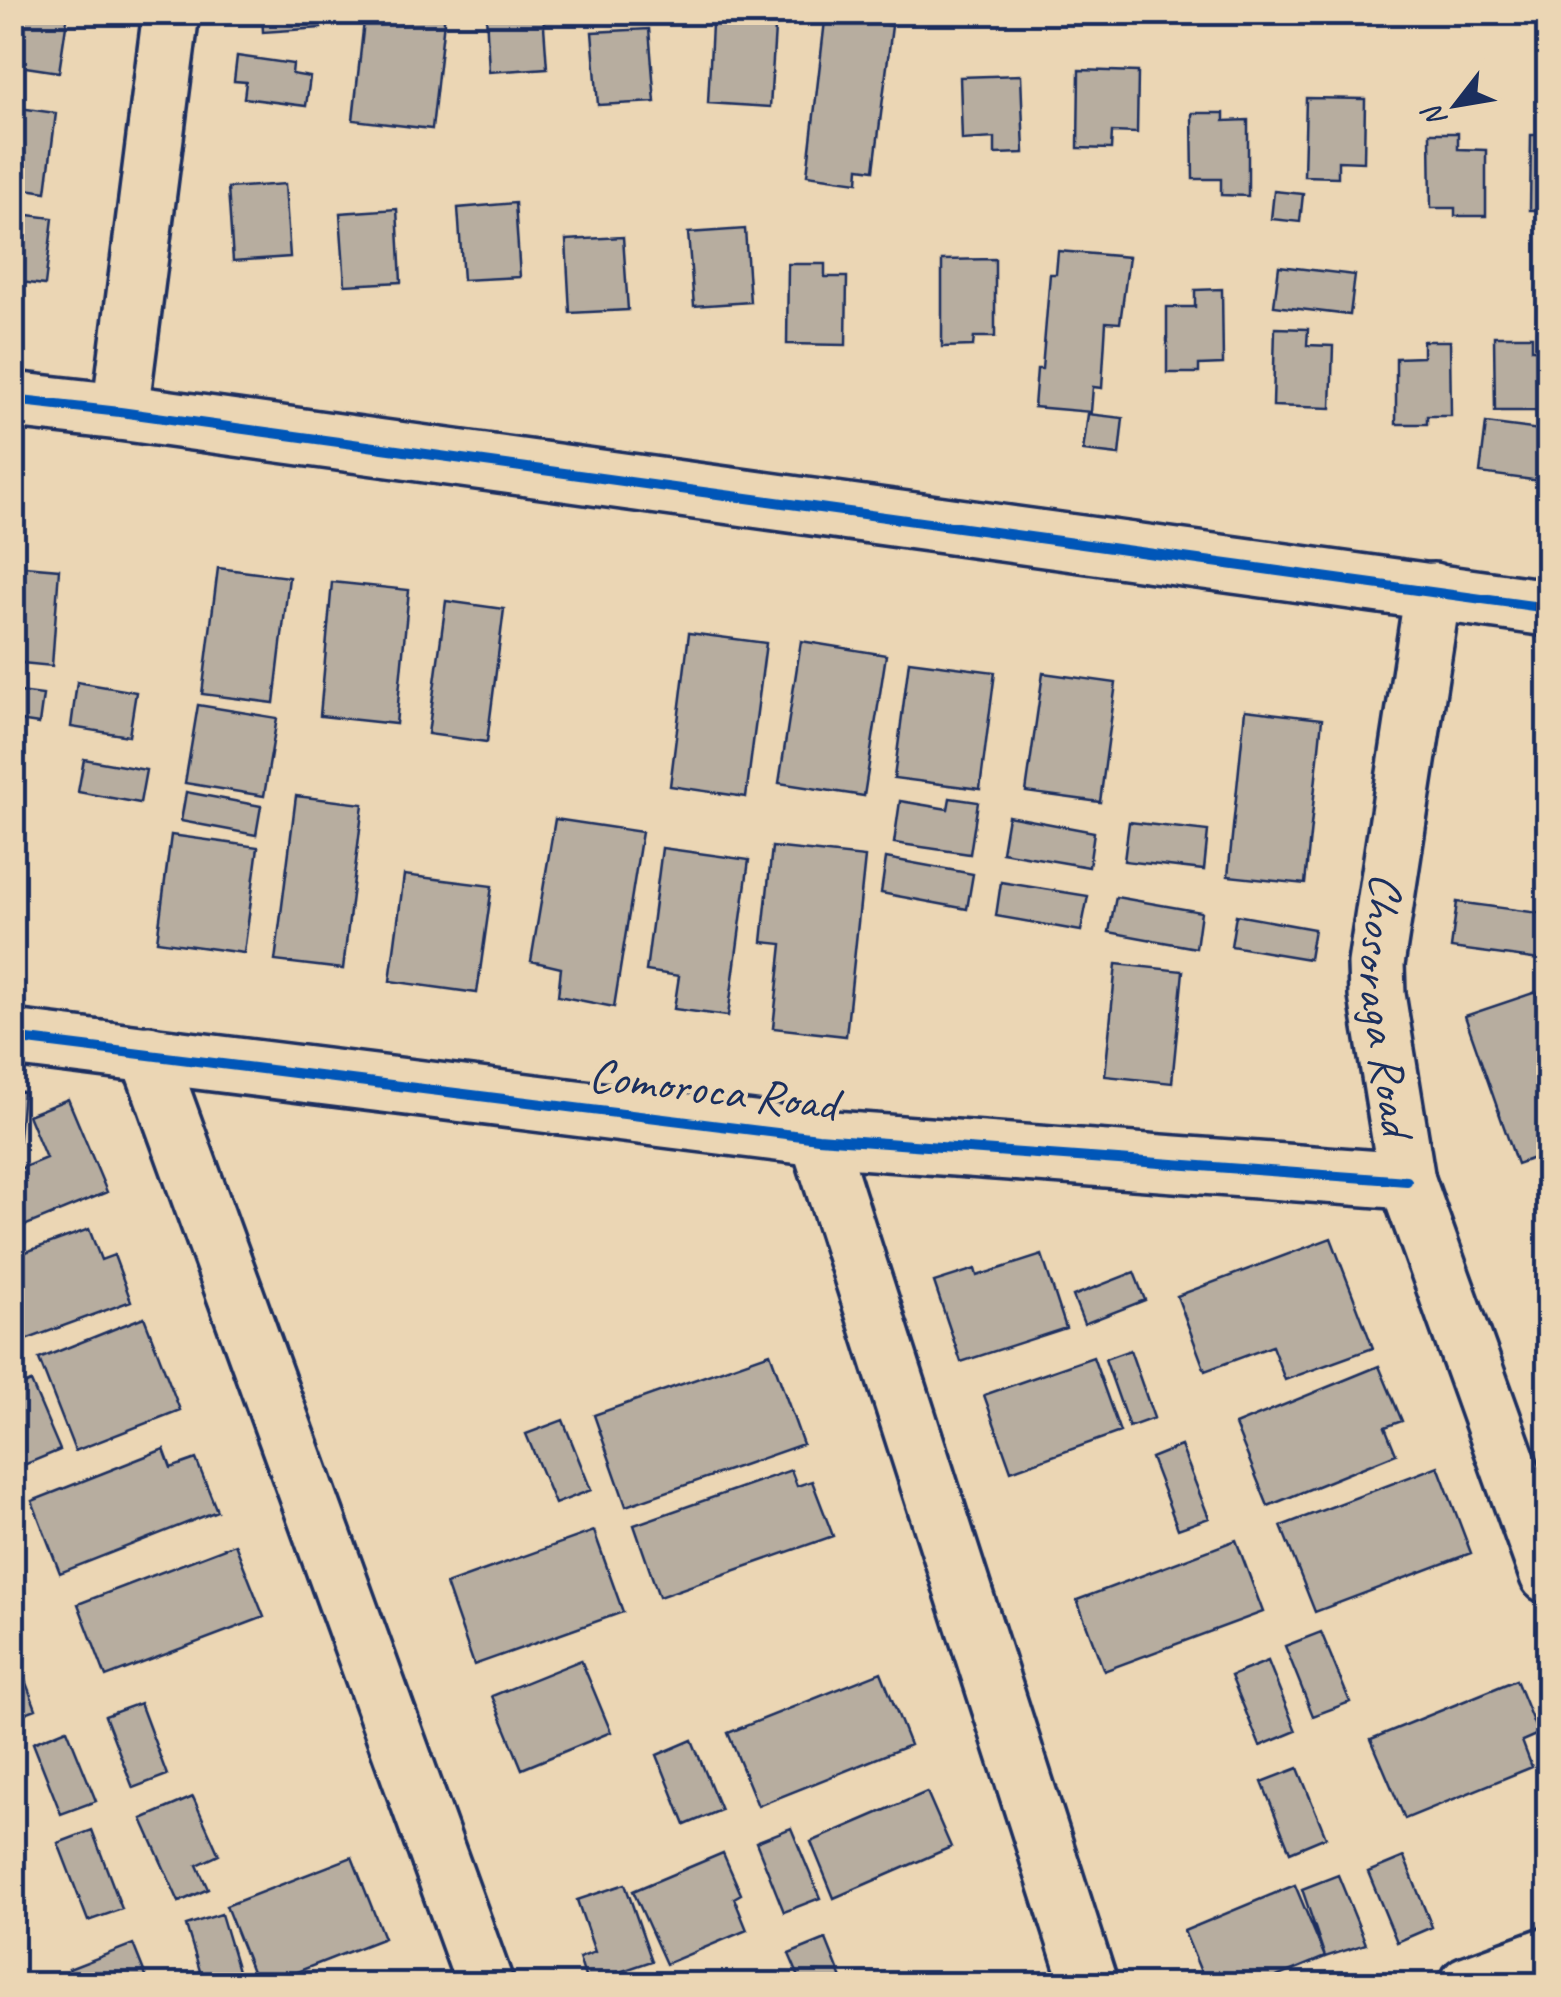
<svg xmlns="http://www.w3.org/2000/svg" width="1561" height="1997" font-family="Caveat,sans-serif">
  <style>
    .building { fill: #b7ad9f; stroke: #1b2f5e; stroke-width: 2.5 }
    .lines { fill: none; stroke-linecap: round; stroke-linejoin: round }
    .minor-casing { stroke: #1b2f5e; stroke-width: 62 }
    .minor { stroke: #ebd6b4; stroke-width: 55 }
    .cycleway-casing { stroke: #ebd6b4; stroke-width: 16 }
    .cycleway { stroke: #0057b8; stroke-width: 10 }
    .labels { text-anchor: middle; stroke-width: 8; stroke-linejoin: round; paint-order: stroke }
    .street-label { font-size: 48px; fill: #1b2f5e; stroke: #ebd6b4 }
  </style>
  <rect width="100%" height="100%" fill="#ebd6b4"/>
  <filter id="ink" filterUnits="userSpaceOnUse"><feTurbulence type="fractalNoise" baseFrequency=".01" numOctaves="2"/><feDisplacementMap in="SourceGraphic" scale="20" xChannelSelector="R" yChannelSelector="G"/><feConvolveMatrix kernelMatrix="1 2 1 2 8 2 1 2 1" color-interpolation-filters="sRGB"/></filter>
  <g filter="url(#ink)">
    <path class="building" d="M 12,12 L 68,12 L 59,72 L 12,65 Z
      M 262,12 L 319,12 L 321,28 L 263,32 Z
      M 365,12 L 445,12 L 432,129 L 353,120 Z
      M 486,12 L 543,12 L 547,68 L 489,72 Z
      M 826,12 L 860,12 L 859,21 L 892,26 L 874,170 L 859,168 L 858,182 L 807,175 Z
      M 712,24 L 775,28 L 770,107 L 708,103 Z
      M 649,29 L 655,102 L 598,105 L 592,32 Z
      M 237,56 L 293,64 L 292,74 L 310,77 L 306,106 L 244,98 L 246,82 L 234,81 Z
      M 1079,70 L 1138,72 L 1137,133 L 1112,132 L 1111,149 L 1078,148 Z
      M 1021,75 L 1024,153 L 995,154 L 995,138 L 962,140 L 960,77 Z
      M 1306,98 L 1365,99 L 1364,162 L 1338,161 L 1338,177 L 1304,176 Z
      M 12,107 L 56,113 L 46,192 L 12,187 Z
      M 1192,113 L 1224,113 L 1224,121 L 1248,120 L 1248,196 L 1221,195 L 1221,179 L 1193,179 Z
      M 1430,133 L 1458,133 L 1458,149 L 1486,150 L 1486,216 L 1455,216 L 1455,208 L 1431,208 Z
      M 1531,135 L 1548,135 L 1548,210 L 1530,210 Z
      M 285,184 L 290,257 L 233,261 L 228,188 Z
      M 1274,191 L 1303,194 L 1300,222 L 1271,219 Z
      M 515,203 L 520,277 L 463,280 L 458,208 Z
      M 397,209 L 401,282 L 345,285 L 340,213 Z
      M 12,213 L 53,218 L 45,285 L 12,281 Z
      M 745,229 L 750,302 L 694,306 L 688,233 Z
      M 623,237 L 628,310 L 570,313 L 566,240 Z
      M 1058,251 L 1129,257 L 1120,323 L 1106,322 L 1102,388 L 1093,387 L 1091,412 L 1034,407 L 1037,369 L 1042,369 L 1050,274 L 1056,274 Z
      M 995,259 L 995,337 L 974,337 L 973,346 L 942,347 L 942,260 Z
      M 788,264 L 825,264 L 825,277 L 847,277 L 846,345 L 787,344 Z
      M 1279,266 L 1355,275 L 1350,315 L 1274,306 Z
      M 1222,289 L 1223,364 L 1199,365 L 1199,373 L 1167,373 L 1167,307 L 1195,307 L 1195,290 Z
      M 1275,328 L 1308,329 L 1307,345 L 1333,346 L 1331,408 L 1273,406 Z
      M 1494,336 L 1532,336 L 1532,349 L 1548,349 L 1548,411 L 1495,411 Z
      M 1423,341 L 1450,341 L 1451,416 L 1427,416 L 1427,424 L 1396,424 L 1396,358 L 1423,357 Z
      M 1088,414 L 1123,418 L 1119,455 L 1083,451 Z
      M 1486,423 L 1548,431 L 1548,482 L 1480,473 Z
      M 1541,494 L 1548,494 L 1548,512 L 1540,511 Z
      M 12,565 L 59,569 L 52,666 L 12,662 Z
      M 218,568 L 289,577 L 274,703 L 202,694 Z
      M 332,582 L 409,590 L 396,724 L 320,716 Z
      M 446,601 L 504,609 L 487,742 L 428,734 Z
      M 689,633 L 766,643 L 746,797 L 670,786 Z
      M 801,641 L 886,655 L 864,796 L 779,783 Z
      M 909,661 L 995,672 L 980,789 L 894,778 Z
      M 1043,673 L 1116,683 L 1100,802 L 1026,792 Z
      M 77,682 L 136,692 L 129,736 L 71,727 Z
      M 12,691 L 43,695 L 39,724 L 12,720 Z
      M 198,705 L 277,718 L 264,796 L 185,783 Z
      M 1245,710 L 1322,719 L 1305,884 L 1228,876 Z
      M 84,759 L 146,770 L 140,803 L 78,792 Z
      M 186,792 L 261,806 L 256,835 L 181,821 Z
      M 296,796 L 363,804 L 343,969 L 275,961 Z
      M 950,798 L 978,802 L 970,854 L 894,843 L 900,801 L 948,809 Z
      M 1008,816 L 1094,832 L 1089,867 L 1002,852 Z
      M 555,819 L 642,832 L 614,1007 L 558,996 L 561,968 L 531,961 Z
      M 1129,822 L 1208,831 L 1204,870 L 1124,861 Z
      M 171,835 L 258,847 L 244,953 L 157,941 Z
      M 772,847 L 865,857 L 846,1036 L 773,1028 L 782,944 L 762,942 Z
      M 662,848 L 749,860 L 728,1016 L 674,1009 L 679,976 L 646,971 Z
      M 886,858 L 973,874 L 967,909 L 881,893 Z
      M 404,875 L 492,886 L 477,993 L 390,981 Z
      M 1001,882 L 1088,896 L 1081,931 L 996,916 Z
      M 1116,897 L 1201,912 L 1196,948 L 1109,932 Z
      M 1457,902 L 1546,914 L 1540,960 L 1451,948 Z
      M 1236,915 L 1314,929 L 1309,959 L 1231,946 Z
      M 1116,964 L 1183,971 L 1172,1083 L 1105,1076 Z
      M 1536,992 L 1548,1027 L 1548,1153 L 1517,1164 L 1465,1016 Z
      M 12,1091 L 23,1092 L 17,1160 L 12,1159 Z
      M 68,1099 L 107,1192 L 12,1231 L 12,1172 L 46,1158 L 28,1115 Z
      M 89,1229 L 101,1260 L 114,1255 L 131,1301 L 12,1345 L 12,1257 Z
      M 1331,1238 L 1373,1348 L 1285,1380 L 1272,1346 L 1205,1371 L 1177,1296 Z
      M 1042,1255 L 1066,1328 L 961,1362 L 934,1282 L 975,1269 L 977,1276 Z
      M 1134,1272 L 1145,1300 L 1084,1324 L 1073,1296 Z
      M 144,1317 L 180,1410 L 75,1451 L 39,1359 Z
      M 1130,1350 L 1154,1418 L 1129,1427 L 1105,1359 Z
      M 770,1353 L 803,1444 L 626,1506 L 594,1415 Z
      M 1093,1357 L 1120,1432 L 1011,1471 L 984,1395 Z
      M 1379,1366 L 1402,1421 L 1385,1427 L 1396,1454 L 1268,1506 L 1235,1425 Z
      M 31,1382 L 60,1450 L 24,1465 L 12,1438 L 12,1390 Z
      M 563,1420 L 591,1490 L 555,1504 L 526,1434 Z
      M 1181,1446 L 1209,1518 L 1178,1529 L 1151,1458 Z
      M 164,1449 L 171,1468 L 196,1459 L 217,1511 L 60,1573 L 32,1501 Z
      M 1438,1466 L 1471,1553 L 1315,1612 L 1281,1526 Z
      M 791,1470 L 797,1486 L 812,1481 L 833,1536 L 659,1597 L 634,1525 Z
      M 594,1531 L 623,1612 L 474,1665 L 446,1584 Z
      M 1236,1540 L 1263,1612 L 1104,1671 L 1077,1600 Z
      M 235,1544 L 264,1617 L 106,1677 L 78,1604 Z
      M 12,1556 L 23,1582 L 12,1587 Z
      M 1321,1632 L 1350,1702 L 1313,1716 L 1285,1646 Z
      M 12,1646 L 36,1709 L 12,1718 Z
      M 581,1660 L 611,1732 L 522,1769 L 492,1696 Z
      M 1268,1661 L 1296,1731 L 1260,1746 L 1231,1676 Z
      M 881,1672 L 910,1745 L 758,1806 L 728,1733 Z
      M 1516,1680 L 1538,1734 L 1522,1741 L 1532,1767 L 1405,1819 L 1371,1739 Z
      M 140,1703 L 167,1775 L 133,1788 L 105,1716 Z
      M 67,1729 L 96,1801 L 61,1814 L 33,1743 Z
      M 692,1740 L 721,1810 L 685,1825 L 657,1755 Z
      M 1298,1768 L 1326,1837 L 1290,1852 L 1262,1782 Z
      M 927,1792 L 951,1847 L 834,1898 L 811,1842 Z
      M 193,1797 L 219,1855 L 197,1865 L 208,1889 L 179,1902 L 142,1819 Z
      M 791,1828 L 820,1898 L 784,1912 L 756,1842 Z
      M 92,1830 L 122,1909 L 88,1921 L 58,1843 Z
      M 723,1853 L 741,1894 L 734,1898 L 747,1930 L 666,1964 L 633,1891 Z
      M 352,1857 L 384,1938 L 266,1984 L 257,1984 L 226,1906 Z
      M 1404,1857 L 1432,1927 L 1397,1942 L 1368,1872 Z
      M 1338,1875 L 1366,1944 L 1325,1957 L 1302,1889 Z
      M 625,1884 L 652,1961 L 587,1983 L 579,1958 L 595,1952 L 577,1900 Z
      M 1295,1885 L 1325,1957 L 1259,1984 L 1206,1984 L 1184,1931 Z
      M 221,1914 L 242,1984 L 204,1984 L 186,1925 Z
      M 826,1939 L 844,1984 L 802,1984 L 789,1954 Z
      M 133,1944 L 149,1984 L 75,1984 L 69,1969 Z"/>
    <g class="lines">
      <defs>
        <g id="minor">
          <path d="M 12,400 L 120,412 L 1548,608"/>
          <path d="M 120,412 L 171,12"/>
          <path id="s1" d="M 1433,591 L 1376,964 L 1377,995 L 1407,1181 L 1548,1575"/>
          <path d="M 12,1038 L 818,1138 L 1407,1181"/>
          <path d="M 148,1054 L 485,1984"/>
          <path d="M 818,1138 L 1089,1984"/>
          <path d="M 1468,1984 L 1548,1955"/>
        </g>
      </defs>
      <use href="#minor" class="minor-casing"/>
      <use href="#minor" class="minor"/>
      <defs>
        <path id="cycleway" d="M 12,400 L 120,412 L 1548,608
          M 12,1038 L 818,1138 L 1407,1181"/>
      </defs>
      <use href="#cycleway" class="cycleway-casing"/>
      <use href="#cycleway" class="cycleway"/>
    </g>
  </g>
  <g class="labels">
    <g class="street-label">
      <text dy="17" stroke="none"><textPath href="#s1" startOffset="418">Chosoraga Road</textPath></text>
      <text transform="translate(713 1088) rotate(7)" y="17">Comoroca Road</text>
    </g>
  </g>
  <rect width="1561" height="1997" fill="none" stroke="#ebd6b4" stroke-width="50"/>
  <rect x="25" y="25" width="1511" height="1947" fill="none" stroke="#1b2f5e" stroke-width="4" filter="url(#ink)"/>
  <g transform="translate(1456 105) rotate(239)" stroke="#ebd6b4" stroke-width="8" paint-order="stroke">
  <path d="M0-8L18 38L0 25L-18 38Z" fill="#1b2f5e"/>
  <text y="-15" font-size="28" font-weight="bold" text-anchor="middle" fill="#1b2f5e">N</text>
  </g>
</svg>
